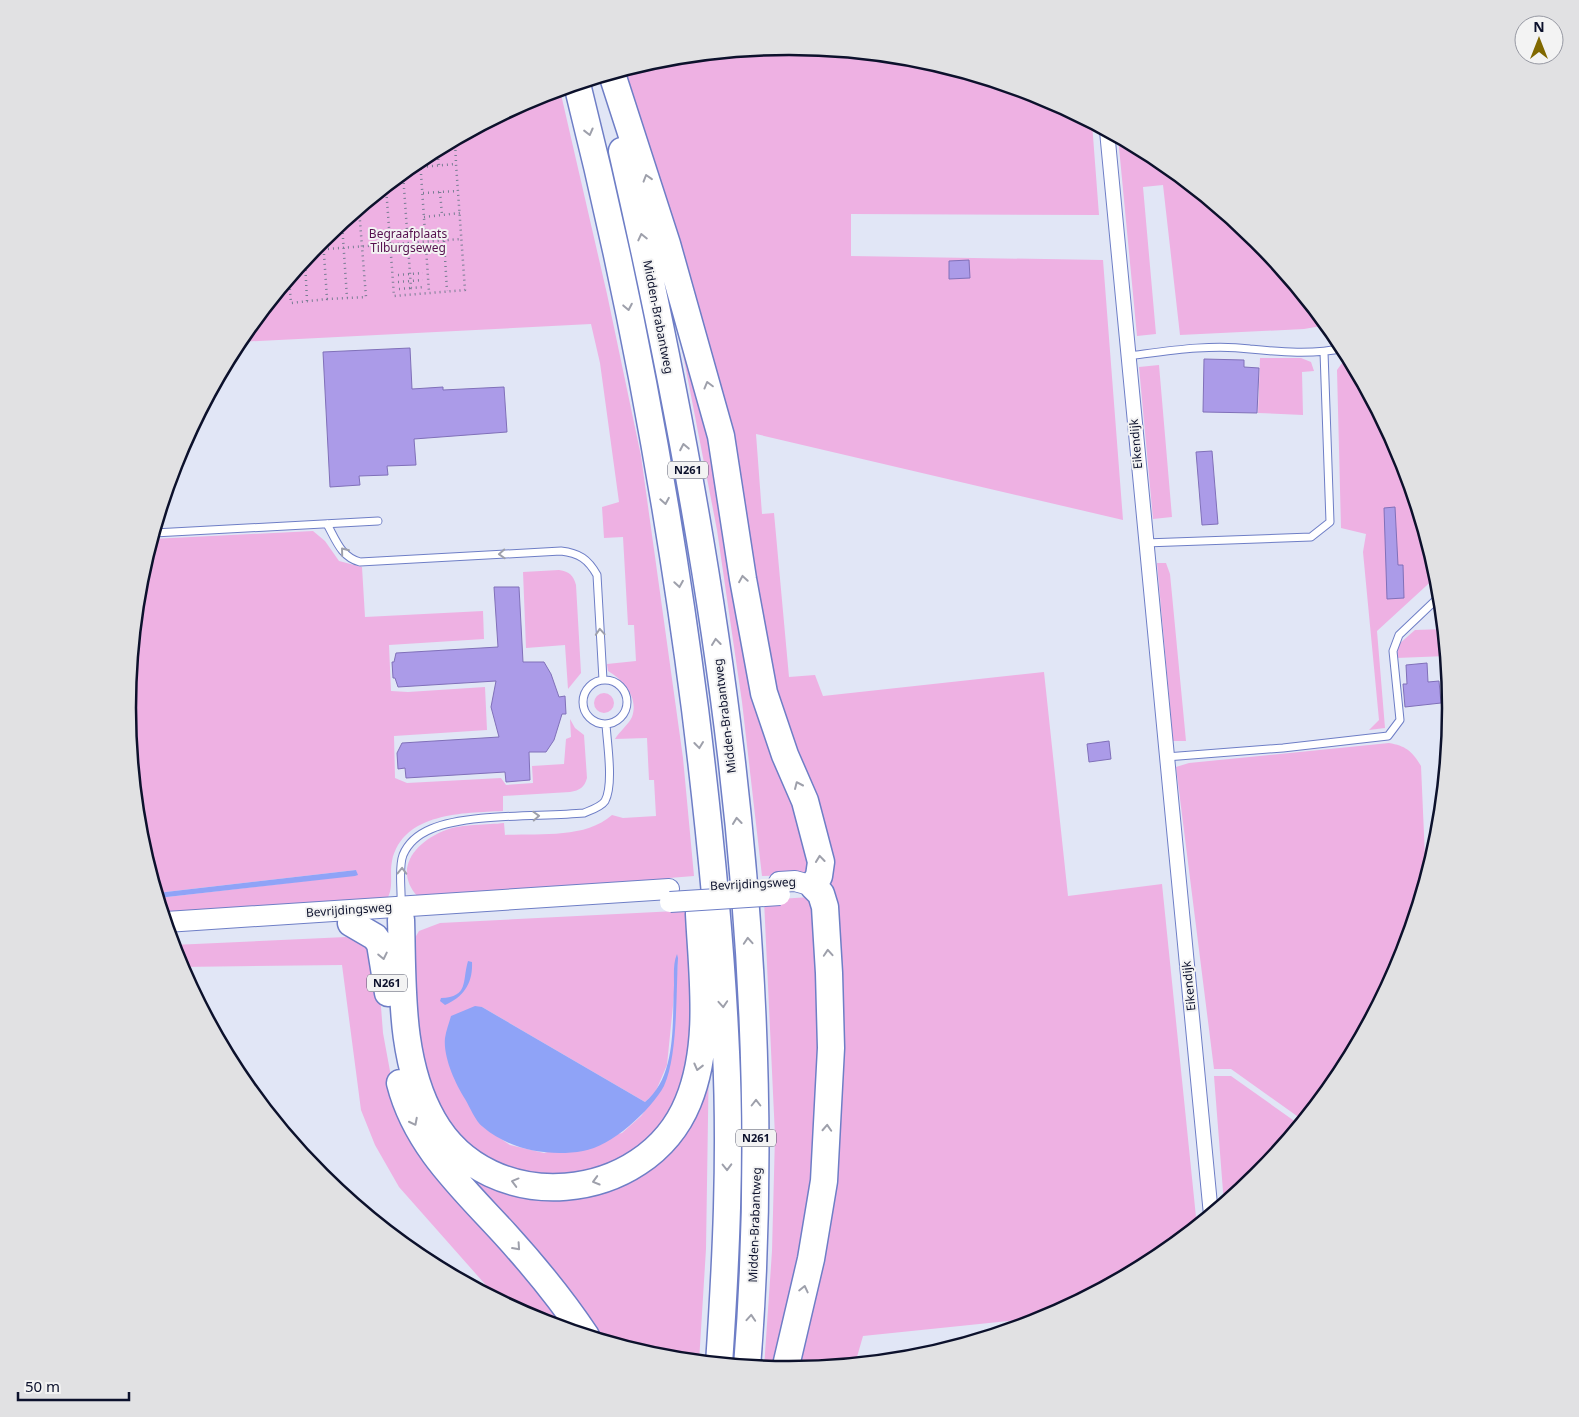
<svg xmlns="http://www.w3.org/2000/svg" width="1579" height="1417" font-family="'Noto Sans',sans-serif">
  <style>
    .green { fill: #eeb1e3; fill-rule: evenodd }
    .water { fill: #8fa3f7 }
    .building { fill: #ab9be8; stroke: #8070b9 }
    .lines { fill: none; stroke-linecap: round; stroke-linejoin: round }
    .lane-casing { stroke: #6e7ec6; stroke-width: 9 }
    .street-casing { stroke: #6e7ec6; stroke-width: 16 }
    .secondary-casing { stroke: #6e7ec6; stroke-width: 22 }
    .highway-casing { stroke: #6e7ec6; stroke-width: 29 }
    .path { stroke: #787d93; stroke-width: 2.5; stroke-dasharray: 1 4; stroke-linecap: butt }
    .lane { stroke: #fff; stroke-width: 7 }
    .street { stroke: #fff; stroke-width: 14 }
    .secondary { stroke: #fff; stroke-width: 20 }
    .highway { stroke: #fff; stroke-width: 26 }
    .secondary-bridge-casing { stroke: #6e7ec6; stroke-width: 22; stroke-linecap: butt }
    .secondary-bridge { stroke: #fff; stroke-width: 20 }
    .oneway { stroke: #9ea0ab }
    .labels { text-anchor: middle; stroke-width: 4; stroke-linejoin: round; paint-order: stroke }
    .shield { fill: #f3f3f3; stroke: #515568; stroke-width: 1 }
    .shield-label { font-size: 11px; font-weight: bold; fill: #0c112c }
    .park-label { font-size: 12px; fill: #56114e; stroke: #f3f3f3 }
    .street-label { font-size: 12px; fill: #0c112c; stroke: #f3f3f3 }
    .rim { fill: none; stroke: #0c112c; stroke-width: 2.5 }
  </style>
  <rect width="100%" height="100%" fill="#e1e6f6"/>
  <path class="green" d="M 789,46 L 919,59 L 1043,97 L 1092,123 L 1099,215 L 851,214 L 851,256 L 1103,260 L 1123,520 L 756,434 L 762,514 L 774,513 L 789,677 L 815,675 L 823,696 L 1044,672 L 1068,896 L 1162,884 L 1197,1227 L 1157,1259 L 1048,1317 L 863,1336 L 855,1364 L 790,1371 L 835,1005 L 787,744 L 621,71 L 661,59 Z
    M 560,90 L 607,294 L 641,456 L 683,758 L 694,876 L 669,878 L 665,881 L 418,897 C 392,869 416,841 446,830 C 461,824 488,825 504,823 L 505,835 C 540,833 585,839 612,815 L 623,818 L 656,816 L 654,780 L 649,780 L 647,738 L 615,739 C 620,731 628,725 632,717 C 639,697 623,680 608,671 L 607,664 L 636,661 L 634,625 L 628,625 L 623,537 L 604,538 L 602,507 L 619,502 L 600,363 L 591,324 L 238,342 L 321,240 L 422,158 L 536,97 Z
    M 1118,137 L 1158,158 L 1258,240 L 1327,325 L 1304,329 L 1180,335 L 1163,185 L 1143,187 L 1156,334 L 1137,336 Z
    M 663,251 L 812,848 L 806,873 L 803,875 L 762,876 L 742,702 L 717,530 Z
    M 1348,355 L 1401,455 L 1438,575 L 1377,631 L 1385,728 L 1369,730 L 1379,720 L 1363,552 L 1366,534 L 1341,528 L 1337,370 Z
    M 1260,358 L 1301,358 L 1311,362 L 1314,371 L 1302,372 L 1303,415 L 1258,413 Z
    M 1159,365 L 1172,517 L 1153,519 L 1139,367 Z
    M 313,531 L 325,541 L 339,561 L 362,567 L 365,617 L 483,611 L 484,639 L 389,645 L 391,691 L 408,692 L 485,687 L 487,730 L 394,736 L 395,778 L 407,783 L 501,778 L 506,785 L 533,783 L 532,766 L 564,764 L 566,739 L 571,737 L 570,719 L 575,728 L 584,735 L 587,778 C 584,788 580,790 570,792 L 503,796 L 503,811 C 464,813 403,812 392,861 C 389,876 395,889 385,902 L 164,918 L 158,898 L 357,875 L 356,870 L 157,893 L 140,837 L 127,708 L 128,702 L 133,702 L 133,699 L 128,699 L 140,579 L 152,539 Z
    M 1157,563 L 1166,563 L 1170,574 L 1186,741 L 1173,741 Z
    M 559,570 C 570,572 573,575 576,585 L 581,673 L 568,689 L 565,645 L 526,648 L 523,572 Z
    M 1444,629 L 1447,656 L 1396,658 L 1399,644 L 1415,630 Z
    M594 703a10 10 0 1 1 20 0a10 10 0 1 1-20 0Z
    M 1389,743 C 1406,746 1412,751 1421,766 L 1426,880 L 1401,962 L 1340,1077 L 1304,1121 L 1231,1069 L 1214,1069 L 1176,767 L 1189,763 Z
    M 810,897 L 815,902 L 823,1140 L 778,1370 L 764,1368 L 772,1251 L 775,1136 L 764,900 Z
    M 696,910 L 695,1056 L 661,1134 L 592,1178 L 512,1174 L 452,1134 L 423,1079 L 409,948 L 419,931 L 440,923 ZM 678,956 L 673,1044 L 664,1085 L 641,1116 L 622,1133 L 544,1153 L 510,1145 L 482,1126 L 482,1007 L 645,1102 L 655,1093 L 667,1065 Z
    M 346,937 L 359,941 L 369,948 L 378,968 L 383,1033 L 392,1082 L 577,1333 L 536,1320 L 499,1300 L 399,1187 L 375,1145 L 361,1110 L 342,965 L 180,967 L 173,945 Z
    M 709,1053 L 706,1249 L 699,1362 L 660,1358 L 593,1338 L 448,1166 L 414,1090 L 507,1186 L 646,1165 Z
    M 1214,1076 L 1231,1076 L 1300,1125 L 1258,1177 L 1224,1204 Z"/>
  <path class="water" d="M 356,870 L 358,875 L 355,876 L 158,898 L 157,893 Z
    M 677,954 L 678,958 C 676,992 678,1056 664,1086 C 651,1110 611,1147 583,1151 C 549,1157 510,1150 483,1127 C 475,1121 470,1107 465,1099 C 455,1083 443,1057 445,1038 C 446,1031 449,1023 451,1016 L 475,1006 L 482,1007 L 645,1102 C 677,1076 672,1023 674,985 C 674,975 673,963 677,954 Z
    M 468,961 L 472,962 C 473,983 464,997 445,1005 L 440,1001 L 441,998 C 469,997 462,981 468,961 Z"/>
  <path class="building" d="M 969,260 L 970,278 L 949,279 L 949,261 Z
    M 410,348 L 412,389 L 443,387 L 443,390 L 504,387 L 507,432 L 414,439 L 416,465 L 387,466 L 388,475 L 359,476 L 360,485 L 330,487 L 323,352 Z
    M 1204,359 L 1244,360 L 1244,367 L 1259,368 L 1257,413 L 1203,412 Z
    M 1212,451 L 1218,524 L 1202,525 L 1196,452 Z
    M 1395,507 L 1398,565 L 1403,565 L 1404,598 L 1387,599 L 1384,508 Z
    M 494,587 L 519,587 L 523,662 L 544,662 L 551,674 L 559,697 L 565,696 L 566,714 L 562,714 L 554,740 L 546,752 L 529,752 L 530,780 L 506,782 L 505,772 L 406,778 L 405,768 L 398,769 L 397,753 L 402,743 L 499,737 L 491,707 L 496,681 L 398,687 L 395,678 L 393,678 L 392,662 L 394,662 L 396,653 L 498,647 Z
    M 1427,663 L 1428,682 L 1439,681 L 1441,703 L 1405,707 L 1403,684 L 1407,684 L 1406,665 Z
    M 1109,741 L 1111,759 L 1089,762 L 1087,744 Z"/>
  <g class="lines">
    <defs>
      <path id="lane" d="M 1128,356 C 1168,351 1209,344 1250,349 C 1281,352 1313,355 1344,348
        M 327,524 C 336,540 341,557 360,562 L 561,551 C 579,553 588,559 597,575 L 603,680
        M 154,533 L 378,521
        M 1145,543 L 1311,537 L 1330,522 L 1324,352
        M583 702a22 22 0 1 1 44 0a22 22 0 1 1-44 0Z
        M 1166,757 L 1283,748 L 1388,736 L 1400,720 L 1393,651 L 1399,635 L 1441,595
        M 401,905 C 402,890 398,868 403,855 C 408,843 419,834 431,829 C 469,813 541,817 584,813 C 591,810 601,807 605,801 C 614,784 607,743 606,724"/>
      <path id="street" d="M 1107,131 L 1211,1215"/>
      <path id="secondary" d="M 779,882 L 795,881 L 813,886
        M 166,922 L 669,889"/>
      <path id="highway" d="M 612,74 L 667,244 L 721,436 L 743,579 L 764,693 L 785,755 L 805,801 L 821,862 L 819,876 L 813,886 L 821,894 L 825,907 L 829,973 L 831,1048 L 824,1181 L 811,1259 L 785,1370
        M 577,84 C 629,290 668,499 695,709 C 709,823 721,938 726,1052 C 731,1156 726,1260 719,1364
        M 622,151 C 713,548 780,958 747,1367
        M 401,920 C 403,985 399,1061 433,1120 C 489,1219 646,1205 688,1102 C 712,1044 702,975 699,914
        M 351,923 L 375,937 L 380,944 L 388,993
        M 400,1083 C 416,1146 463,1188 505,1234 C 535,1267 562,1300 586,1336"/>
    </defs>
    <use href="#lane" class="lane-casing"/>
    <use href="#street" class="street-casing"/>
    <use href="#secondary" class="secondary-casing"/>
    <use href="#highway" class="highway-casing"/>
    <path class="path" d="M 455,140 L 456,163
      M 437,149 L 439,165
      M 420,159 L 429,292
      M 403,173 L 411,288 L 424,287
      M 386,187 L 394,296 L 465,290 L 456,164 L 409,168
      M 440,192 L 442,215
      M 423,193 L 458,191
      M 424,217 L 460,213
      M 342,223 L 347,298
      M 323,239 L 327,299 L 366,297 L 359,209
      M 444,241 L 447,291
      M 313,250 L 461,239
      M 305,260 L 307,301
      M 398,275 L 423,273
      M 289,279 L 291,303 L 327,299
      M 398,282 L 423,280
      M 399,289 L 411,288
      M 273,299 L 274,304"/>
    <use href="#lane" class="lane"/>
    <use href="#street" class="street"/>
    <use href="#secondary" class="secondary"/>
    <use href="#highway" class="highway"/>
    <defs>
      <path id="secondary-bridge" d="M 670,902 L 780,895"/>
    </defs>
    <use href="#secondary-bridge" class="secondary-bridge-casing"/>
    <use href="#secondary-bridge" class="secondary-bridge"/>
  </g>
  <defs><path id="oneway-chevron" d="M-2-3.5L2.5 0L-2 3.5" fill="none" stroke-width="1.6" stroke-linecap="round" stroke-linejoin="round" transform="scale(1.25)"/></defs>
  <g class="oneway">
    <use href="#oneway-chevron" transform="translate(589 132) rotate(76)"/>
    <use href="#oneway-chevron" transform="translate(647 178) rotate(-107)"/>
    <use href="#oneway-chevron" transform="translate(642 237) rotate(-103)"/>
    <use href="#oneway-chevron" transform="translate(628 307) rotate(79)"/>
    <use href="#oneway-chevron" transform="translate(708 385) rotate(-105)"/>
    <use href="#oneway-chevron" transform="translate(684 447) rotate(-101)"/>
    <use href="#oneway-chevron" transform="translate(665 501) rotate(80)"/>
    <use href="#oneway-chevron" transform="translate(344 551) rotate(-129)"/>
    <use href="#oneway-chevron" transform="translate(502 554) rotate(177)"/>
    <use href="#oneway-chevron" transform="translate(743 579) rotate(-99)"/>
    <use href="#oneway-chevron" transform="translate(679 584) rotate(81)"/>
    <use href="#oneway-chevron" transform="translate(600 632) rotate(-94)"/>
    <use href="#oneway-chevron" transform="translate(716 642) rotate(-97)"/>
    <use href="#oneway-chevron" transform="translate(699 745) rotate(83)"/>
    <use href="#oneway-chevron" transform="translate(798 785) rotate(-114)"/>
    <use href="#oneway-chevron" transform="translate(536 816) rotate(-3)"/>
    <use href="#oneway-chevron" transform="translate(737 821) rotate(-96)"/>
    <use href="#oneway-chevron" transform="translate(820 859) rotate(-96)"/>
    <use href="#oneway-chevron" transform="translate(402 871) rotate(-89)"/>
    <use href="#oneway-chevron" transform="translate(748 941) rotate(-94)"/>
    <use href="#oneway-chevron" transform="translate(828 953) rotate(-94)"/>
    <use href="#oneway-chevron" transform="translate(383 956) rotate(78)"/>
    <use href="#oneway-chevron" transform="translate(723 1004) rotate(86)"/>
    <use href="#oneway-chevron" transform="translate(698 1067) rotate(104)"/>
    <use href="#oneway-chevron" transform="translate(756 1103) rotate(-90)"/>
    <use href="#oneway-chevron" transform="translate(414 1122) rotate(63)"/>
    <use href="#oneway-chevron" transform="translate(827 1128) rotate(-87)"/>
    <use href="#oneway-chevron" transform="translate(727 1167) rotate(89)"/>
    <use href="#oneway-chevron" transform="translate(596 1181) rotate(164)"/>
    <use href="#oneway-chevron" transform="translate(515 1182) rotate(-165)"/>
    <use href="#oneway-chevron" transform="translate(517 1247) rotate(48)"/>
    <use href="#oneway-chevron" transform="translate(804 1289) rotate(-77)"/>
    <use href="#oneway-chevron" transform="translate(751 1318) rotate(-86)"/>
  </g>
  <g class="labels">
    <g class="shield">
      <rect x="668" y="461.5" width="40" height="17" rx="4"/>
      <rect x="367" y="974.5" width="40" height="17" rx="4"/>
      <rect x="736" y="1129.5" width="40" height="17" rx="4"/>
    </g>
    <g class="shield-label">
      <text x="688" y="474">N261</text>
      <text x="387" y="987">N261</text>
      <text x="756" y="1142">N261</text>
    </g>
    <g class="park-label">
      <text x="408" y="238">Begraafplaats<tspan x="408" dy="14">Tilburgseweg</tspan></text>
    </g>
    <g class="street-label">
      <text transform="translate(658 317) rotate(79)" y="4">Midden-Brabantweg</text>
      <text transform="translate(1136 444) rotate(-95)" y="4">Eikendijk</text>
      <text transform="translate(725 716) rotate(-97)" y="4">Midden-Brabantweg</text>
      <text transform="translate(753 884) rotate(-3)" y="4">Bevrijdingsweg</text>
      <text transform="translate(349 910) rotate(-4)" y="4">Bevrijdingsweg</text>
      <text transform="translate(1189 986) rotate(-96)" y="4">Eikendijk</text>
      <text transform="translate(755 1225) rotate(-88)" y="4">Midden-Brabantweg</text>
    </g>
  </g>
  <path d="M0 0H1579V1417H0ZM136 708a653 653 0 1 1 1306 0a653 653 0 1 1-1306 0Z" fill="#e1e1e3" fill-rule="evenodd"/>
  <path class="rim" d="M136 708a653 653 0 1 1 1306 0a653 653 0 1 1-1306 0Z"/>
  <g transform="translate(1539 40)"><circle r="24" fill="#f3f3f3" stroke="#9799a3"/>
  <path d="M0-4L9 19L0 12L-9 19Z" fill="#816900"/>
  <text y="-8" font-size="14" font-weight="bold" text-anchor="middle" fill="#0c112c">N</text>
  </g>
  <path d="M18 1392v8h111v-8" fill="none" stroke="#0c112c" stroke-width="2.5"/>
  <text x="25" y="1392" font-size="15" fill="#0c112c" stroke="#f3f3f3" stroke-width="4" paint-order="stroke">50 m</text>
</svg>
